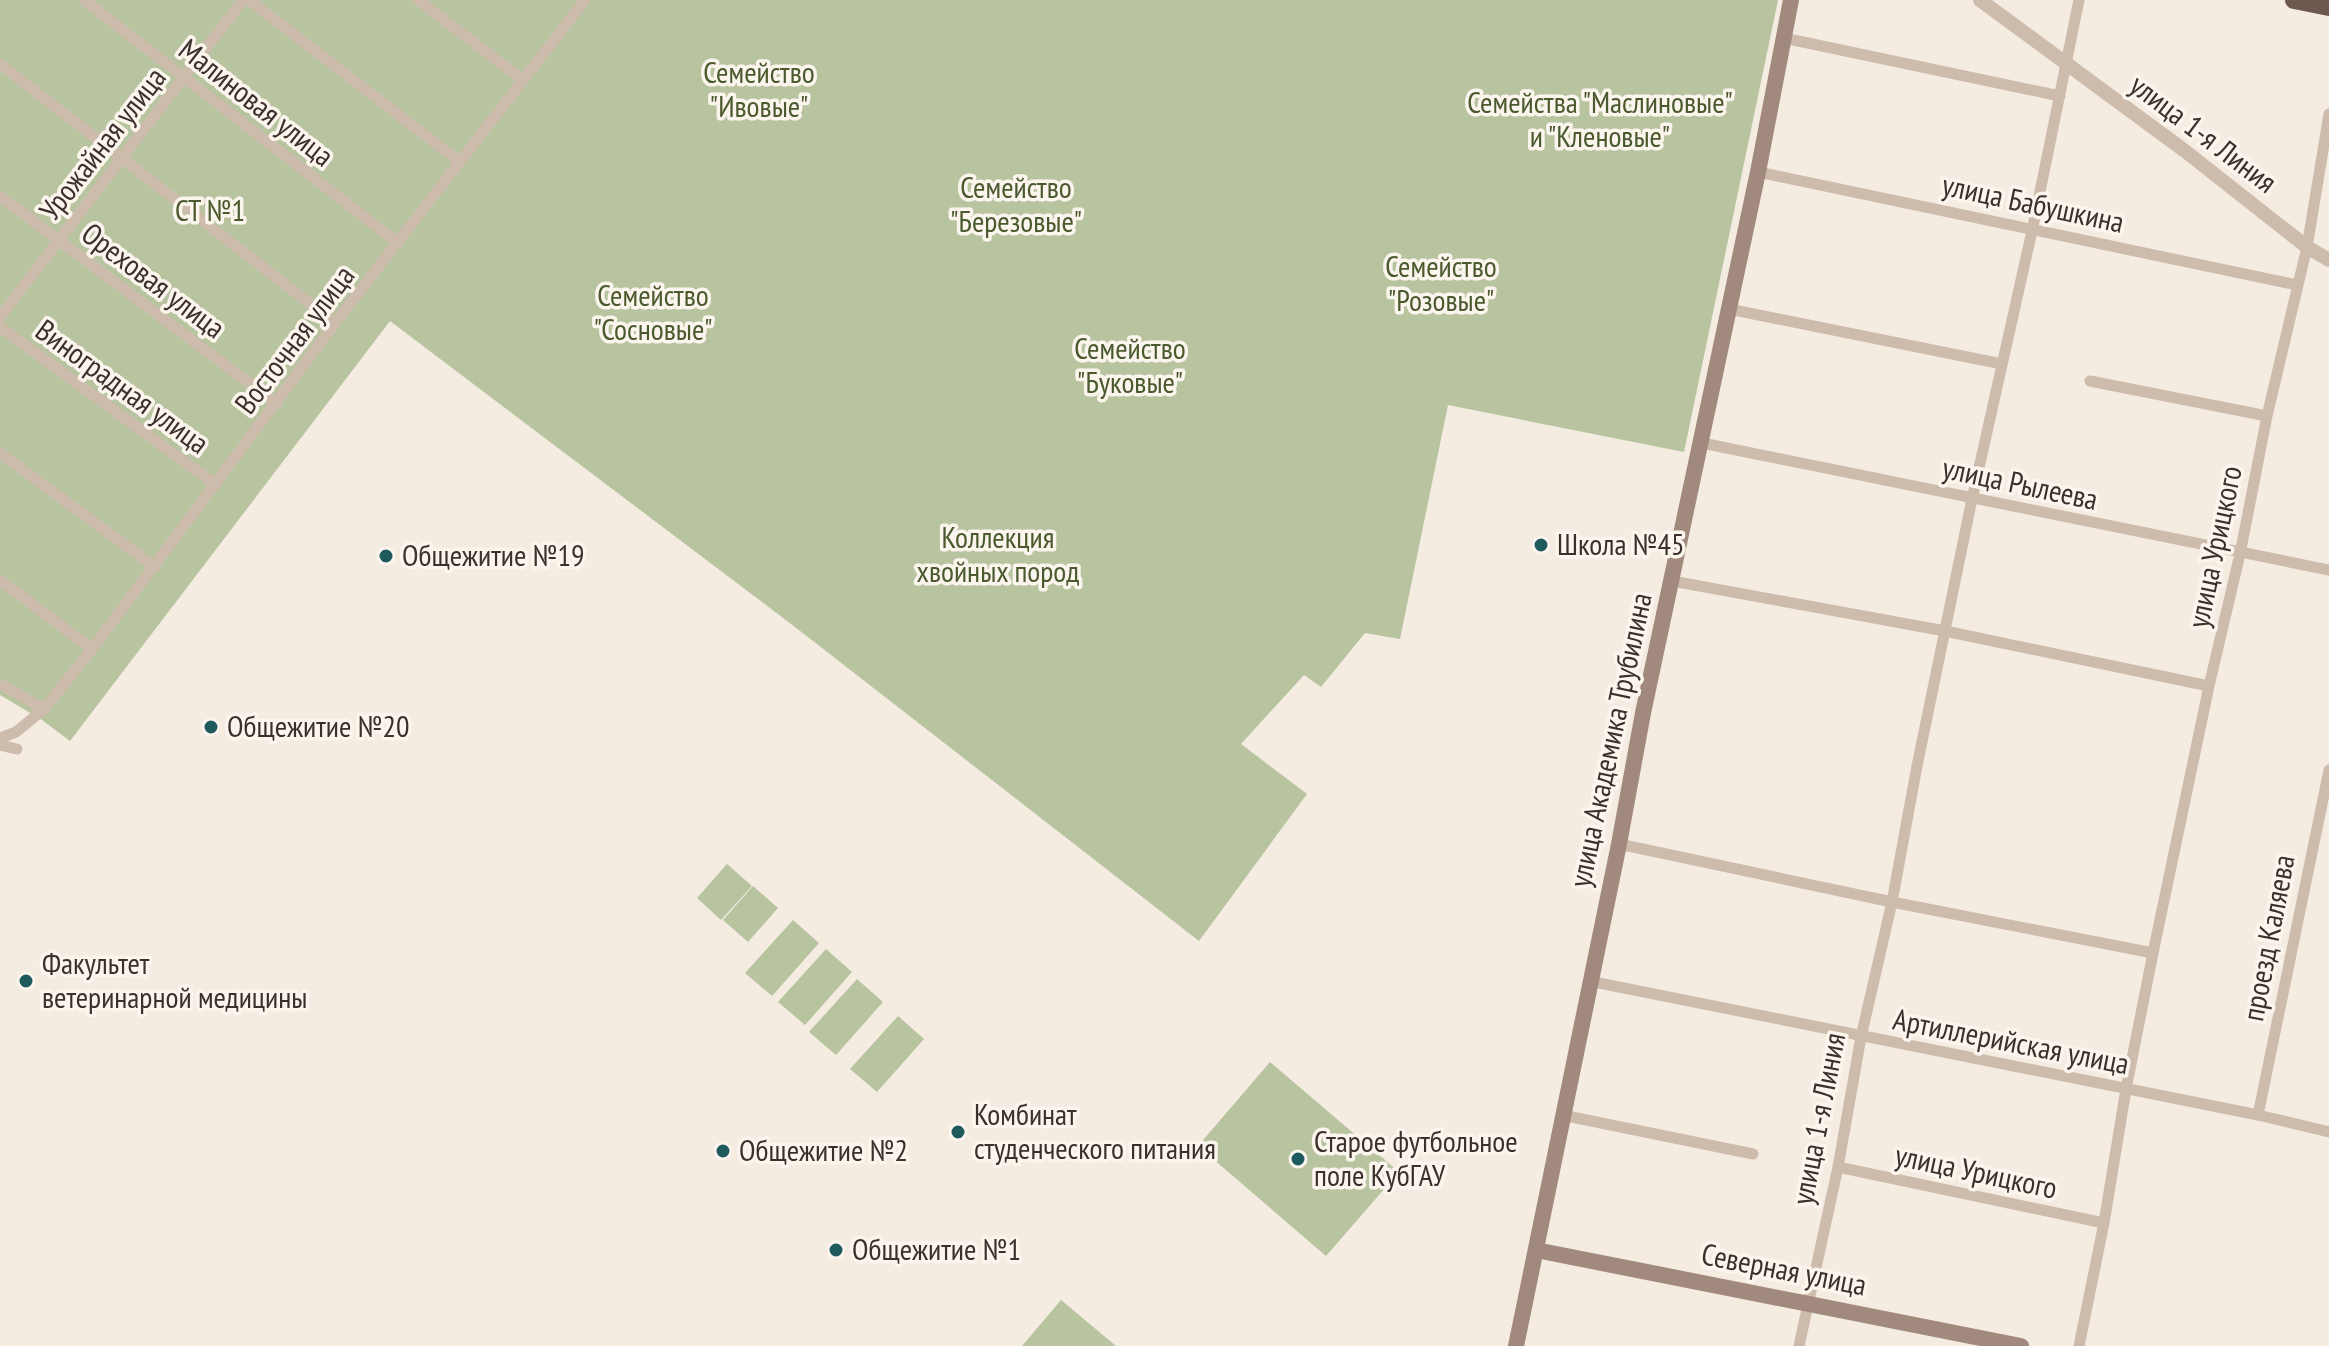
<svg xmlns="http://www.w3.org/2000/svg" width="2329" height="1346" font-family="'PT Sans Narrow',sans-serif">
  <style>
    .green { fill: #b8c4a0 }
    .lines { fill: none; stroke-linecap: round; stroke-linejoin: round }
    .minor { stroke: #cdbbac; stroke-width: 11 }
    .tertiary { stroke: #cdbbac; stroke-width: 14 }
    .secondary { stroke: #a18a7d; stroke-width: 16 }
    .trunk { stroke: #6c584f; stroke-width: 18 }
    .poi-dot { fill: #1f5a5e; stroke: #fbf5ee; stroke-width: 3 }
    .labels { text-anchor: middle; stroke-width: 7; stroke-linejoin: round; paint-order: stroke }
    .park-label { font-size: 30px; fill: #4a5a2e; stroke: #fbf5ee }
    .street-label { font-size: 30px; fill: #3b302b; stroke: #fbf5ee }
    .poi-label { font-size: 30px; fill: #3b302b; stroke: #fbf5ee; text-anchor: start }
  </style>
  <rect width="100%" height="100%" fill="#f4ebe1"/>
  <path class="green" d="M 0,0 L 1778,0 L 1684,452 L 1448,405 L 1400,639 L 1365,633 L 1321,687 L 1304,675 L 1241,744 L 1307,794 L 1199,941 L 795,627 L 390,321 L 70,741 L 42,720 L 0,695 Z
    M 727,864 L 752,886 L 721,920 L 697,898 Z
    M 753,886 L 778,908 L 748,942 L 723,920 Z
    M 793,920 L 819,943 L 772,996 L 745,973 Z
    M 826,949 L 852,972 L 805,1025 L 778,1002 Z
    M 857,979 L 883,1002 L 836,1055 L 809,1032 Z
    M 898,1016 L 924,1039 L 877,1092 L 850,1069 Z
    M 1270,1062 L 1399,1172 L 1326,1256 L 1198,1146 Z
    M 1061,1300 L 1116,1346 L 1022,1346 Z"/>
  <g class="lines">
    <path class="minor" d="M 84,0 L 398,243
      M 249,0 L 460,162
      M 418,0 L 523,80
      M 1784,38 L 2060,96
      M 0,64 L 335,323
      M 1758,172 L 2297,285
      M 0,196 L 277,404
      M 1729,309 L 2002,364
      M 0,317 L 243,0
      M 0,327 L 216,485
      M 2090,381 L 2267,416
      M 1702,443 L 2329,570
      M 0,453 L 155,567
      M 0,580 L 92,649
      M 1672,581 L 1945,631 L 2209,686
      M 0,684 L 44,709
      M 0,738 L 16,732 L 44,709 L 92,649 L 335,323 L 585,0
      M 0,745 L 17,749
      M 1619,844 L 1892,902 L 2153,953
      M 1589,981 L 2258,1115 L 2329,1132
      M 1562,1115 L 1753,1154
      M 2258,1115 L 2329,770
      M 1838,1167 L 2104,1223
      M 1799,1346 L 1838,1167 L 1861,1037 L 1892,902 L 1917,766 L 1972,499 L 2032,231 L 2079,0
      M 2079,1346 L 2104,1223 L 2126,1089 L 2153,953 L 2209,686 L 2240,554 L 2267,416 L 2307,247 L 2329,114"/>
    <path class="tertiary" d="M 1980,0 L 2185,151 L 2307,247 L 2329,260"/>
    <path class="secondary" d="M 1536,1250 L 2021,1346
      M 1516,1346 L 1619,844 L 1643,713 L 1758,172 L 1791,0"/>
    <path class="trunk" d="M 2294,0 L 2329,7"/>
  </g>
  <g class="poi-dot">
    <circle cx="1541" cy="545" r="8"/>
    <circle cx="386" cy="556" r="8"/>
    <circle cx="211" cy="727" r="8"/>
    <circle cx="26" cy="981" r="8"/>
    <circle cx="958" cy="1132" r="8"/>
    <circle cx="723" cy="1151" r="8"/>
    <circle cx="1298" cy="1159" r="8"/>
    <circle cx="836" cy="1250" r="8"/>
  </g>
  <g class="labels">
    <g class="park-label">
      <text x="759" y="83">Семейство<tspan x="759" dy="34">"Ивовые"</tspan></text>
      <text x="1600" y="113">Семейства "Маслиновые"<tspan x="1600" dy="34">и "Кленовые"</tspan></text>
      <text x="1016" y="198">Семейство<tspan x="1016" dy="34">"Березовые"</tspan></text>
      <text x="210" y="221">СТ №1</text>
      <text x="1441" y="277">Семейство<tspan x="1441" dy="34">"Розовые"</tspan></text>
      <text x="653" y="306">Семейство<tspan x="653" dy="34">"Сосновые"</tspan></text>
      <text x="1130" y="359">Семейство<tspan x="1130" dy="34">"Буковые"</tspan></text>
      <text x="998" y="548">Коллекция<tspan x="998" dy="34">хвойных пород</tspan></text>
    </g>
    <g class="street-label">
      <text transform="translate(256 103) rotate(38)" y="10">Малиновая улица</text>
      <text transform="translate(2203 134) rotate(37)" y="10">улица 1-я Линия</text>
      <text transform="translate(103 144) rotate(-52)" y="10">Урожайная улица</text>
      <text transform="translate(2033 204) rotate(12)" y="10">улица Бабушкина</text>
      <text transform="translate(153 281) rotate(37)" y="10">Ореховая улица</text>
      <text transform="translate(295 340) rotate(-53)" y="10">Восточная улица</text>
      <text transform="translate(122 387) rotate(36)" y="10">Виноградная улица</text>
      <text transform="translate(2020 484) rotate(12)" y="10">улица Рылеева</text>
      <text transform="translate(2215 547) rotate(-78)" y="10">улица Урицкого</text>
      <text transform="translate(1611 740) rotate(-78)" y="10">улица Академика Трубилина</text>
      <text transform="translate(2269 938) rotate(-79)" y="10">проезд Каляева</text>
      <text transform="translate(2011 1042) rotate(11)" y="10">Артиллерийская улица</text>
      <text transform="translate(1819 1119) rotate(-79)" y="10">улица 1-я Линия</text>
      <text transform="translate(1976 1172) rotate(12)" y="10">улица Урицкого</text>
      <text transform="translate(1784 1270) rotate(11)" y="10">Северная улица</text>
    </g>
    <g class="poi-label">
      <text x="1557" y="555">Школа №45</text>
      <text x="402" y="566">Общежитие №19</text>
      <text x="227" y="737">Общежитие №20</text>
      <text x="42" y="974">Факультет<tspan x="42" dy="34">ветеринарной медицины</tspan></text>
      <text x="974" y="1125">Комбинат<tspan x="974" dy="34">студенческого питания</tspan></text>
      <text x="1314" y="1152">Старое футбольное<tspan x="1314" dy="34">поле КубГАУ</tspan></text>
      <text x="739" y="1161">Общежитие №2</text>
      <text x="852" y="1260">Общежитие №1</text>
    </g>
  </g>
</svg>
